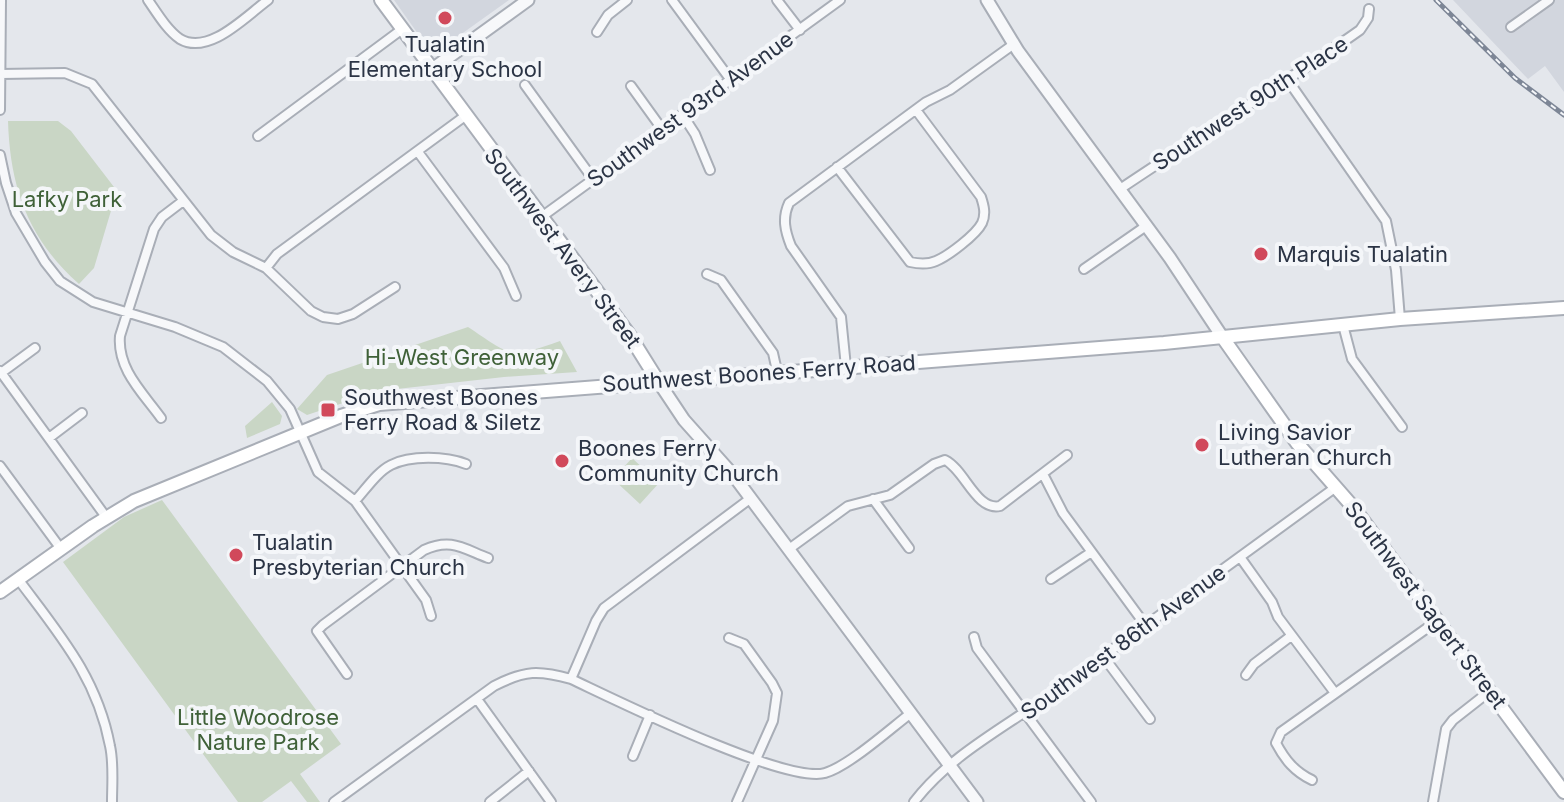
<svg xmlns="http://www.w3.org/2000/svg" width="1564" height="802" font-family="Inter,sans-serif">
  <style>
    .built { fill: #d2d6de }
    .green { fill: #c9d6c5 }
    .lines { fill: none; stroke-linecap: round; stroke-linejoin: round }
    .minor-casing { stroke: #a9aeb7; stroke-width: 12 }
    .tertiary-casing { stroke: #a9aeb7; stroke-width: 15 }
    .secondary-casing { stroke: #a9aeb7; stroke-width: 16 }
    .minor { stroke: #f7f8fa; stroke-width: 8 }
    .tertiary { stroke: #f7f8fa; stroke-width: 11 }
    .secondary { stroke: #fff; stroke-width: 12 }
    .rail-casing { stroke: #7d8696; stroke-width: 5 }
    .rail { stroke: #f4f6f9; stroke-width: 2; stroke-dasharray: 6; stroke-linecap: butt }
    .poi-dot { fill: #d1495b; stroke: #f4f6f9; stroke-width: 3 }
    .labels { text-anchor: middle; stroke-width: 8; stroke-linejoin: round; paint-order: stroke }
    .poi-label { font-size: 22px; fill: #2b3445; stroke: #f4f6f9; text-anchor: start }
    .street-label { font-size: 22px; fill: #2b3445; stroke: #f4f6f9 }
    .park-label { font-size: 22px; fill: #3f6138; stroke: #f4f6f9 }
  </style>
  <rect width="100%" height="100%" fill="#e4e7ec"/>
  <path class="built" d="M 394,0 L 509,0 L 439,50 L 433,51 L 428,48 Z
    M 1453,0 L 1564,0 L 1564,92 L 1545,66 L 1528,79 Z"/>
  <path class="green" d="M 8,121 L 58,121 L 71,131 L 114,187 L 116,194 L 94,268 L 79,284 C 28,239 10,187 8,121 Z
    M 468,327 C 513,357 508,359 560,341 L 577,372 L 504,377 L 379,391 L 307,415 L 297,409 L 327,375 Z
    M 272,402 L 282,416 L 280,424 L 247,438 L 245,426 Z
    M 632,458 L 659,483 L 640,504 L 613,479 Z
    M 162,500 L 341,744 L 300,774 L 320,802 L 307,802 L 291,781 L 262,802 L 238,802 L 63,562 L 124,517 Z"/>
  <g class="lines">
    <defs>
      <path id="minor" d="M 148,0 C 157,13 167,30 180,39 C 209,56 246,16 268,0
        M 672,0 L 730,79
        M 777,0 L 800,30
        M 1511,27 L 1549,0
        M 597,32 L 608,15 L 627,0
        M 1,74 L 65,73 L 92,84 L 211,235 L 233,252 L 266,268 L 311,311 L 323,317 L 338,319 L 353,314 L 395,287
        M 1287,79 L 1386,221 L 1396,270 L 1400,319
        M 525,85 L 593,179
        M 631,86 L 662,129
        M 0,110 L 1,0
        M 682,114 L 695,134 L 710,170
        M 258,136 L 401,30
        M 418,152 L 504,268 L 516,296
        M 0,155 L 6,183 L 16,213 L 45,262 L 60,281 L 93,302 L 175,327 L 223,347 L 267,381 L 290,409 L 318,472 L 355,501 L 426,600 L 431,616
        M 837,167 L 910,262 C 919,264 927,265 936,261 C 948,256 976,235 982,223 C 986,214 984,206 981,197 L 916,110
        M 1120,189 C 1200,135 1281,86 1360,30 L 1368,18 L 1369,9
        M 540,218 L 840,0
        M 266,268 L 277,254 L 465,116
        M 1084,269 L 1146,226
        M 707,274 L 721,280 L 773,353 L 777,371
        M 1343,325 L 1352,359 L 1402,427
        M 846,367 L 841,317 L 791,246 C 785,231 782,218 789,203 L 926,102 L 950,90 L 1014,44
        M 0,371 L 106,517
        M 1,373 L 35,348
        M 161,418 C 143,393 117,369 120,336 L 154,229 L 162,217 L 183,201
        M 49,438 L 82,413
        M 0,466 L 61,549
        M 1043,474 L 1063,513 L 1146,626
        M 873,499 L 909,548
        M 355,501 C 366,489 377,472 391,465 C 410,455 446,456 466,464
        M 789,549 L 848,506 L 890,495 L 934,464 L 945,460 C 965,470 976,511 1000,506 L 1067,455
        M 1240,557 L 1272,602 L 1278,617 L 1335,693
        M 18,579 C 59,634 97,677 110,746 C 114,764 112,784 112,802
        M 1051,579 L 1090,553
        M 974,637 L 977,648 L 1091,802
        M 729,638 L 744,644 L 772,683 L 777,693 L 773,721 L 737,802
        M 1103,656 L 1150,719
        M 347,674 L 317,631 L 323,625 L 424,550 C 451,538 462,548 488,558
        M 1246,675 L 1254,664 L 1291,636
        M 571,679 C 616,700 785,784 825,773 C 849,766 890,729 911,713
        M 477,699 L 551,802
        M 633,756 L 650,715
        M 1312,780 C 1295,772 1285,760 1276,743 L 1281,732 L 1437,621
        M 334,802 L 494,686 C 525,670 539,670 571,679 L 596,621 L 604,608 L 751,498
        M 490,802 L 529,771
        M 914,802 C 950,755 1004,728 1051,694 C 1146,625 1242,556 1336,487
        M 1433,802 L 1446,729 L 1453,720 L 1490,691"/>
      <path id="tertiary" d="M 987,0 L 1018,51 L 1170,258 L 1223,338
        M 431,70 L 528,0
        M 658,381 L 684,420 L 734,476 L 977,802"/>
      <path id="secondary" d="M 381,0 L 628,333 L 658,381
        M 1223,338 L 1297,443 L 1353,507 L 1564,792
        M 0,592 L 93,526 L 134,501 L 341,416 L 379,404 L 1164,343 L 1400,319 L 1564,308"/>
    </defs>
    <use href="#minor" class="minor-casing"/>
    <use href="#tertiary" class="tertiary-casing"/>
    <use href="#secondary" class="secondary-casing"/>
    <use href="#minor" class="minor"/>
    <use href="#tertiary" class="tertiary"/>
    <use href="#secondary" class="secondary"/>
    <defs>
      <path id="rail" d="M 1436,0 L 1515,78 L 1564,115"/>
    </defs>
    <use href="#rail" class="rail-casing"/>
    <use href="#rail" class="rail"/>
  </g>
  <g class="poi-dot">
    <circle cx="445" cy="18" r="8"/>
    <circle cx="1261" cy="254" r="8"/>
    <rect x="320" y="402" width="16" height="16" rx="4"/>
    <circle cx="1202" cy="445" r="8"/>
    <circle cx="562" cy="461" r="8"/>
    <circle cx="236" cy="555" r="8"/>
  </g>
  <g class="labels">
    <g class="poi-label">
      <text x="445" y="52" text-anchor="middle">Tualatin<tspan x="445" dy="25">Elementary School</tspan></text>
      <text x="1277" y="262">Marquis Tualatin</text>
      <text x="344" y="405">Southwest Boones<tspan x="344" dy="25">Ferry Road &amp; Siletz</tspan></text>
      <text x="1218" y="440">Living Savior<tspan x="1218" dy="25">Lutheran Church</tspan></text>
      <text x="578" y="456">Boones Ferry<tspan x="578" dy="25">Community Church</tspan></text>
      <text x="252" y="550">Tualatin<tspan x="252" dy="25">Presbyterian Church</tspan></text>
    </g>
    <g class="street-label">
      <text transform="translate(1250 103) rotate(-33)" y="8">Southwest 90th Place</text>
      <text transform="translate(690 109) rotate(-36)" y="8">Southwest 93rd Avenue</text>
      <text transform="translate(563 248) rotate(53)" y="8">Southwest Avery Street</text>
      <text transform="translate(759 373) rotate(-4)" y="8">Southwest Boones Ferry Road</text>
      <text transform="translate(1426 605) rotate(53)" y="8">Southwest Sagert Street</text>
      <text transform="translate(1123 642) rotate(-36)" y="8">Southwest 86th Avenue</text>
    </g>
    <g class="park-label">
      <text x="67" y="207">Lafky Park</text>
      <text x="462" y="365">Hi-West Greenway</text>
      <text x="258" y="725">Little Woodrose<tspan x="258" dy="25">Nature Park</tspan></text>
    </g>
  </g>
</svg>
